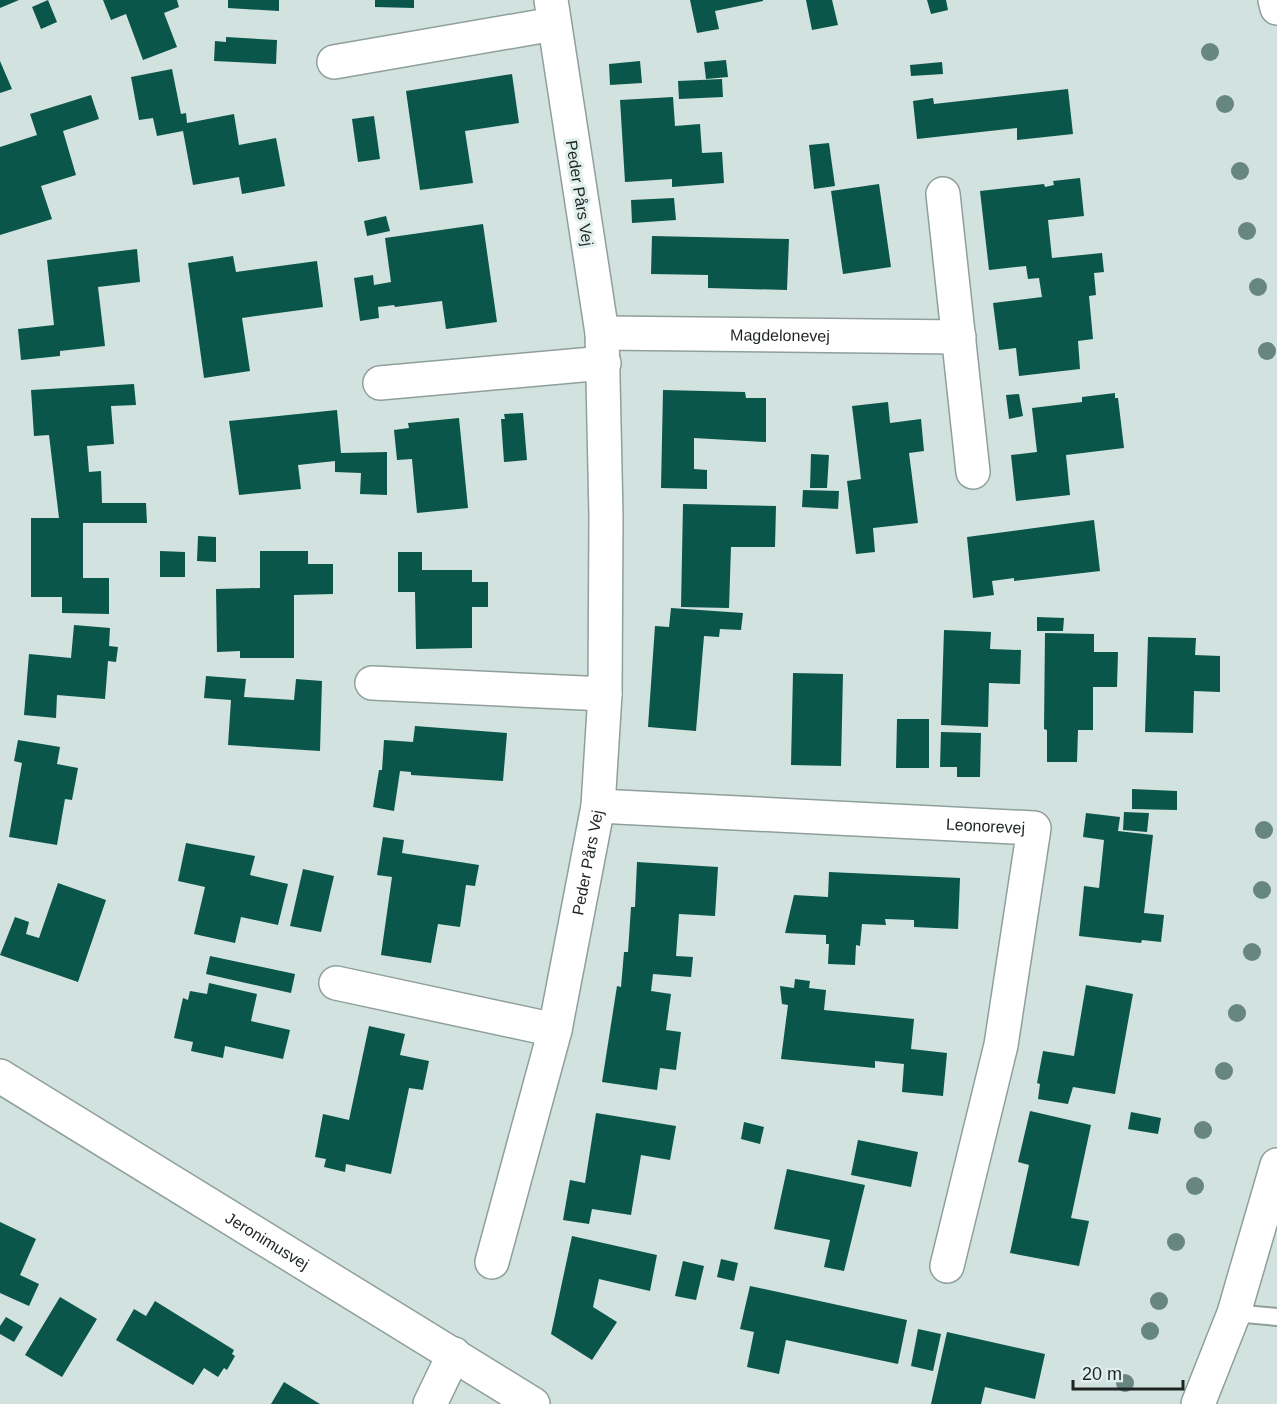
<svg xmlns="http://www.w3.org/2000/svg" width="1277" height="1404" font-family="Helvetica,sans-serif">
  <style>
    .building { fill: #0a564a }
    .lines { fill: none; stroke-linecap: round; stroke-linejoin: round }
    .service-casing { stroke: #8f9f9b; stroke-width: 20 }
    .minor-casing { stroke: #8f9f9b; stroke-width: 36 }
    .tertiary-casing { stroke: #8f9f9b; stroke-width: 36 }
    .service { stroke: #fff; stroke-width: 16 }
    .minor { stroke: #fff; stroke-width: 33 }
    .tertiary { stroke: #fff; stroke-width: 33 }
    .tree { fill: #688680 }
    .labels { text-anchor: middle; stroke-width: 6; stroke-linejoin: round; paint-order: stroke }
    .street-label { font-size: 16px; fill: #1e2423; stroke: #dfefeb }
  </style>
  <rect width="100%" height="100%" fill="#d2e2de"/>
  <path class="building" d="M 0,0 L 19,0 L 0,8 Z
    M 48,0 L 57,22 L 41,29 L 32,7 Z
    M 103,0 L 177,0 L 179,7 L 164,13 L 177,47 L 143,60 L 126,14 L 111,20 Z
    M 228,0 L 279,0 L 279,11 L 228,8 Z
    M 375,0 L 414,0 L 414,8 L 375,7 Z
    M 690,0 L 763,0 L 763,1 L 715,11 L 719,29 L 697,33 Z
    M 806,0 L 832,0 L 838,25 L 812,30 Z
    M 927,0 L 946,0 L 948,10 L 931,14 Z
    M 226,37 L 277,40 L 276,64 L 214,61 L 215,41 L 226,42 Z
    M 726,60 L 728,77 L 706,79 L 704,62 Z
    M 0,61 L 12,89 L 0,93 Z
    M 640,61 L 642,83 L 610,85 L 609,64 Z
    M 942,62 L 943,74 L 911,76 L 910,65 Z
    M 172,69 L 181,114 L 186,113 L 187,123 L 234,114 L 239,145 L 276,138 L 285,186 L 242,194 L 239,177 L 193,185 L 183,131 L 157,136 L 153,118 L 139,120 L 131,77 Z
    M 512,74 L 519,123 L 465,131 L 473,183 L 420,190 L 406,91 Z
    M 722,79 L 723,97 L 679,99 L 678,81 Z
    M 1068,89 L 1073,134 L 1017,140 L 1017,128 L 917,139 L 913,101 L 933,98 L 934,104 Z
    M 91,95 L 99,119 L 63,131 L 76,175 L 41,186 L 52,219 L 0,235 L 0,147 L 37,135 L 30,114 Z
    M 673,97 L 675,126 L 700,124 L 702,153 L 722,152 L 724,183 L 672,187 L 672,179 L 625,182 L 620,100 Z
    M 374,116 L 380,159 L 358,162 L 352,119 Z
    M 829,143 L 835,186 L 814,189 L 809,145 Z
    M 1080,178 L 1084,216 L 1048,220 L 1052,258 L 1102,253 L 1104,272 L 1094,273 L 1096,295 L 1089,296 L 1093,339 L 1078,341 L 1080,369 L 1019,376 L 1016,348 L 999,350 L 993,303 L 1042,297 L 1039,278 L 1028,279 L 1026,266 L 989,270 L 980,191 L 1044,184 L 1045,187 L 1054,185 L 1053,181 Z
    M 879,184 L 891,267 L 843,274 L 831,191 Z
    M 674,198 L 676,220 L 632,223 L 631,200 Z
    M 386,216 L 390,231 L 367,236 L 364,221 Z
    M 483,224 L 497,322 L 446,329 L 442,301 L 395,307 L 394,305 L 378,307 L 379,318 L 360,321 L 354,278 L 373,275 L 374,285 L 391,282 L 385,238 Z
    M 652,236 L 789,239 L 787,290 L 708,288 L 708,275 L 651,274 Z
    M 137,249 L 140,282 L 98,287 L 105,346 L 60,351 L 60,356 L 21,360 L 18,329 L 54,325 L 47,260 Z
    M 233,256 L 236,272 L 317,261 L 323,307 L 242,318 L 250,371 L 204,378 L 188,263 Z
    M 134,384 L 136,405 L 111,406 L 114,444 L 87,446 L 89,472 L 101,471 L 102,503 L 146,503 L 147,523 L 83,523 L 83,578 L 109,578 L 109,614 L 62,613 L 62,597 L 31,597 L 31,518 L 59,518 L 49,435 L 34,436 L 31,390 Z
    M 663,390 L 745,392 L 746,398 L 766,398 L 766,442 L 694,438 L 694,469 L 707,470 L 707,489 L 661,488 Z
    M 1115,393 L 1115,398 L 1118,398 L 1124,448 L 1066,455 L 1070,495 L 1016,501 L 1011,455 L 1037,452 L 1032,408 L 1082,402 L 1082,397 Z
    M 1019,394 L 1023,416 L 1009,419 L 1006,395 Z
    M 888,402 L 890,423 L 921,419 L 924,451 L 909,453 L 918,523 L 873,528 L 875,552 L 856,554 L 847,481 L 861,479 L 852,406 Z
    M 337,410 L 341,453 L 387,452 L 387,495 L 360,494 L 361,473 L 335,472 L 335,461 L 298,465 L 301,489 L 239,495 L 229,421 Z
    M 523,413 L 527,460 L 504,462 L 501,419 L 505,419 L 504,414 Z
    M 459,418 L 468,508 L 417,513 L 412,459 L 397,460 L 394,430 L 409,428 L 408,423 Z
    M 811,454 L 829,455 L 827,488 L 810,488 Z
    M 803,490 L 839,491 L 838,509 L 802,507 Z
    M 683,504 L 776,506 L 775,547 L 731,547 L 729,608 L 681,607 Z
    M 1094,520 L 1100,571 L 1014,581 L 1014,578 L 992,581 L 994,595 L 973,598 L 967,537 Z
    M 198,536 L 216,537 L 216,562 L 197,561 Z
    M 160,551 L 185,552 L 185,577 L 160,577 Z
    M 260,551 L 308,551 L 308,564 L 333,564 L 333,594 L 294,595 L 294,658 L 240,658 L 240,651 L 217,652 L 216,589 L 260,588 Z
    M 398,552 L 422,552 L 422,570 L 472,570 L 472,582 L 488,582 L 488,607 L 472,607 L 472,648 L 416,649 L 415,592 L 398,592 Z
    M 671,608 L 743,613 L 741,630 L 720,629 L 719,637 L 704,636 L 696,731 L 648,727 L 655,626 L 669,627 Z
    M 1037,617 L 1064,618 L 1063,631 L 1037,631 Z
    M 74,625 L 110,628 L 109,646 L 118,647 L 116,662 L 108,661 L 105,699 L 57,695 L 56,718 L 24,715 L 29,654 L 71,658 Z
    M 944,630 L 991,632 L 990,649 L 1021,650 L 1020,684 L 989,683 L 988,727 L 941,725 Z
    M 1045,633 L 1094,634 L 1094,652 L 1118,652 L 1117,687 L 1093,687 L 1093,730 L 1078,730 L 1077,762 L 1047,762 L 1047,730 L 1044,729 Z
    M 1148,637 L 1196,638 L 1195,655 L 1220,656 L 1220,692 L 1194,691 L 1193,733 L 1145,732 Z
    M 793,673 L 843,674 L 841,766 L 791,765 Z
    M 206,676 L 246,679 L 244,697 L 294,700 L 296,679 L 322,681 L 320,751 L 228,745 L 231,700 L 204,698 Z
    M 897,719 L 929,719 L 929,768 L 896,768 Z
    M 415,726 L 507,733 L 503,781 L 411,775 L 411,772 L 400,771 L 394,811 L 373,807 L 379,770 L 382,770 L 384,740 L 413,742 Z
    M 941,732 L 981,733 L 980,777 L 957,777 L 957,767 L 940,767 Z
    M 18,740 L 60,747 L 57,764 L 78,768 L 72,800 L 65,799 L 57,845 L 9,837 L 22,763 L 14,761 Z
    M 1132,789 L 1177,791 L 1177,810 L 1132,809 Z
    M 1124,812 L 1149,813 L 1147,832 L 1123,830 Z
    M 1086,813 L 1120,817 L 1118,831 L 1153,835 L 1144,913 L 1164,915 L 1161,942 L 1142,940 L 1141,943 L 1079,936 L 1084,886 L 1099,888 L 1104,840 L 1083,837 Z
    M 383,837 L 404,840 L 402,853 L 479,865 L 475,886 L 466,885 L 460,927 L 438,924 L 431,963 L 381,955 L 392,877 L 377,875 Z
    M 186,843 L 255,856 L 250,875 L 288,884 L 278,925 L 241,917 L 235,943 L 194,934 L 205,887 L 178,881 Z
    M 637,862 L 718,867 L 715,916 L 679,914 L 676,956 L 693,957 L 691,977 L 653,974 L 651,991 L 671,994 L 666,1030 L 681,1032 L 676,1070 L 660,1068 L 657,1090 L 602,1082 L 617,986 L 621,987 L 624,952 L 628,952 L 631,907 L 635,907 Z
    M 303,869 L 334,876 L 321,932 L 290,926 Z
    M 829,872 L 960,878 L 958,929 L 914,927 L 914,920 L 885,919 L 886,925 L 862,924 L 860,946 L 856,945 L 855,965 L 828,964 L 829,944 L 826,944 L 826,935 L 785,933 L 794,895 L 828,897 Z
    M 58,883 L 106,900 L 78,982 L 0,955 L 15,917 L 29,922 L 26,934 L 39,938 Z
    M 210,956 L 295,974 L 291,993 L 206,974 Z
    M 795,979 L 810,981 L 809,988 L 826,990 L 824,1010 L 914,1019 L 911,1049 L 947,1053 L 943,1096 L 902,1092 L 904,1064 L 875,1061 L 875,1068 L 781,1059 L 788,1005 L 782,1004 L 780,986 L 794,988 Z
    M 209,983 L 257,994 L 251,1021 L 290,1030 L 283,1059 L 225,1046 L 223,1058 L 191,1051 L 193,1042 L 174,1038 L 183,998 L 188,1000 L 190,991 L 207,994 Z
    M 1086,985 L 1133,994 L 1115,1094 L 1073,1087 L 1068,1104 L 1038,1099 L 1040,1084 L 1037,1083 L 1043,1051 L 1074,1056 Z
    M 369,1026 L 405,1034 L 400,1055 L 429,1061 L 423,1090 L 409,1088 L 391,1174 L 346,1164 L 345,1172 L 324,1167 L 326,1159 L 315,1157 L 323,1114 L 349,1120 Z
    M 1030,1111 L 1091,1125 L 1071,1218 L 1089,1221 L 1079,1266 L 1010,1253 L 1029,1165 L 1018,1162 Z
    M 1131,1112 L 1161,1118 L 1158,1134 L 1128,1129 Z
    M 596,1113 L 676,1126 L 670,1160 L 641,1155 L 631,1215 L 592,1209 L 589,1224 L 563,1220 L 570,1180 L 585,1183 Z
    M 744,1122 L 764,1127 L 760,1144 L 741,1139 Z
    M 858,1140 L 918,1152 L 911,1187 L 851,1175 Z
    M 787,1169 L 865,1185 L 844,1271 L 824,1267 L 830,1240 L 774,1229 Z
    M 0,1222 L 36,1239 L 20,1275 L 39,1284 L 29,1306 L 0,1293 Z
    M 572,1236 L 657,1255 L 650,1291 L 599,1279 L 593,1307 L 617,1322 L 592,1360 L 551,1334 Z
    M 721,1259 L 738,1263 L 734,1281 L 717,1277 Z
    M 683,1261 L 704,1266 L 696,1300 L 675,1296 Z
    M 750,1286 L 907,1320 L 898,1364 L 786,1340 L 779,1374 L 747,1367 L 754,1332 L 740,1329 Z
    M 60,1297 L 97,1319 L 62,1377 L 25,1355 Z
    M 155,1301 L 234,1350 L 232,1354 L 235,1356 L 227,1370 L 224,1368 L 218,1377 L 204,1368 L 193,1385 L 116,1340 L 134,1309 L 146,1316 Z
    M 6,1317 L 23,1327 L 14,1342 L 0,1334 L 0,1326 Z
    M 918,1329 L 941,1334 L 933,1371 L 911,1366 Z
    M 947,1332 L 1045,1354 L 1035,1399 L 985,1387 L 981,1404 L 931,1404 Z
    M 284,1382 L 320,1404 L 271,1404 Z"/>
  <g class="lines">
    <defs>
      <path id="service" d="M 1234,1313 L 1277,1317"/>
      <g id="minor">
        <path d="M 334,62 L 554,24"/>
        <path d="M 943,194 L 973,472"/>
        <path id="s1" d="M 602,333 L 959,337"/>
        <path d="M 380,383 L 604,363"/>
        <path d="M 372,683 L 605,694"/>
        <path id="s2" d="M 598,806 L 1034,828 L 1001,1045 L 947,1266"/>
        <path d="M 336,983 L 555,1030"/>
        <path id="s3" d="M 0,1076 L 533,1404"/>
        <path id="s4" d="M 492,1262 L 555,1030 L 598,806 L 605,694 L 606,516 L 602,333 L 551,0"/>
        <path d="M 430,1404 L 454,1354"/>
      </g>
      <path id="tertiary" d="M 1275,0 L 1277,8
        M 1198,1404 L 1234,1313 L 1277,1165"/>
    </defs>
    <use href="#service" class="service-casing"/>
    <use href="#minor" class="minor-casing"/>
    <use href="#tertiary" class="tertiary-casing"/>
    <use href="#service" class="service"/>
    <use href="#minor" class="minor"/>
    <use href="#tertiary" class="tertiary"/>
  </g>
  <g class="tree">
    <circle cx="1210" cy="52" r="9"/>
    <circle cx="1225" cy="104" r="9"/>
    <circle cx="1240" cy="171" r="9"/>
    <circle cx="1247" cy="231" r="9"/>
    <circle cx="1258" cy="287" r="9"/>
    <circle cx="1267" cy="351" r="9"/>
    <circle cx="1264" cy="830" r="9"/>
    <circle cx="1262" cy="890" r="9"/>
    <circle cx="1252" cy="952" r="9"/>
    <circle cx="1237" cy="1013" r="9"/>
    <circle cx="1224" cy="1071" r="9"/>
    <circle cx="1203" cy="1130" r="9"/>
    <circle cx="1195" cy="1186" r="9"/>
    <circle cx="1176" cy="1242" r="9"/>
    <circle cx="1159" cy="1301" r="9"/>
    <circle cx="1150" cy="1331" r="9"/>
    <circle cx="1125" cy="1383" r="9"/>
  </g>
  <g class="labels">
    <g class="street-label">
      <text transform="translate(580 193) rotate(81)" y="6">Peder Pårs Vej</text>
      <text dy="6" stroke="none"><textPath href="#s1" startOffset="178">Magdelonevej</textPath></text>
      <text dy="6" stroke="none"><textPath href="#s2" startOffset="388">Leonorevej</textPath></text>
      <text dy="6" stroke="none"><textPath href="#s4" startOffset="411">Peder Pårs Vej</textPath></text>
      <text dy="6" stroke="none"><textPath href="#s3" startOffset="314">Jeronimusvej</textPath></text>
    </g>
  </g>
  <path d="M1073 1380v9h110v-9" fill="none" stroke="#1e2423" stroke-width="3"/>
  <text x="1082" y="1380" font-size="18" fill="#1e2423" stroke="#dfefeb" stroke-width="4.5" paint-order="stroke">20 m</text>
</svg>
